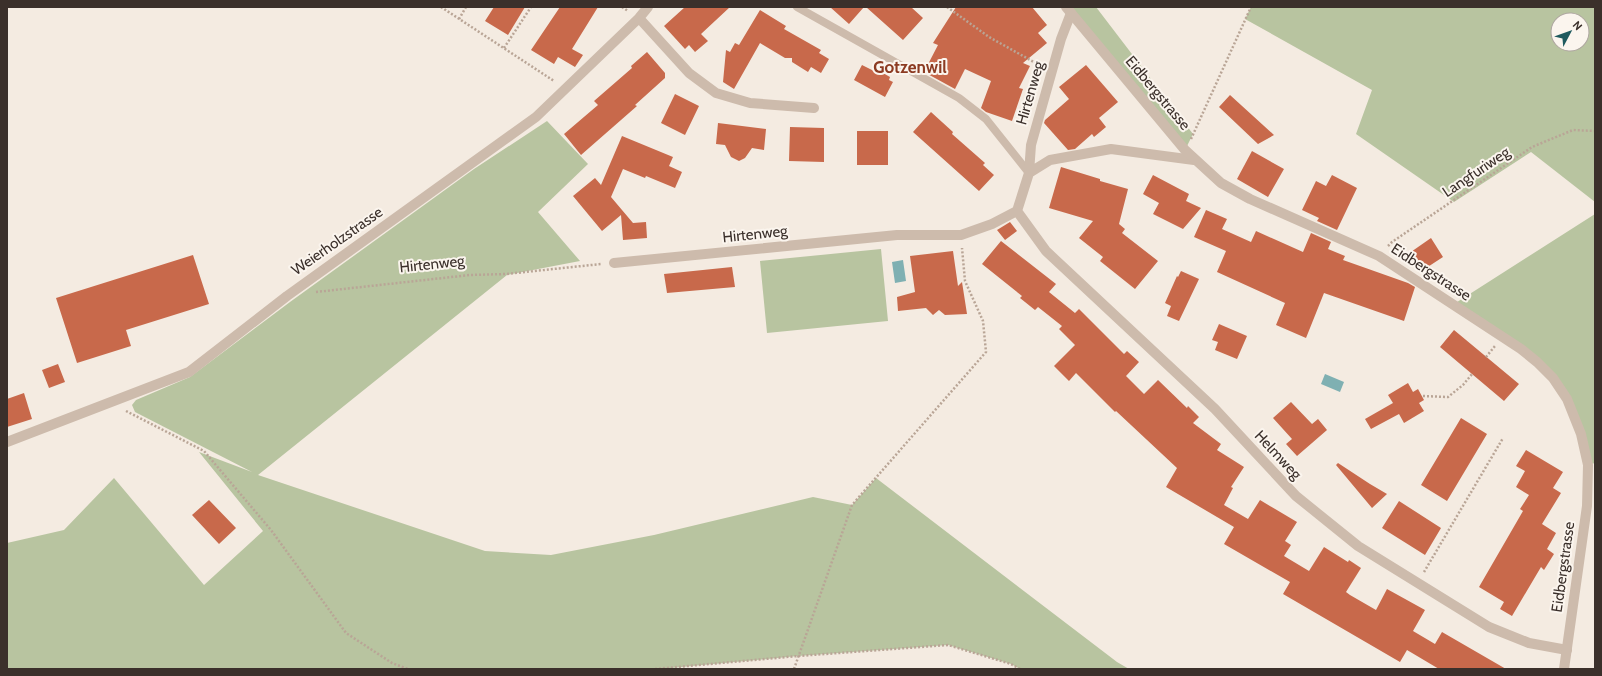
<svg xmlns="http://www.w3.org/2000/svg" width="1602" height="676" font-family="Cabin,sans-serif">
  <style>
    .green { fill: #b8c4a0; fill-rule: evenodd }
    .water { fill: #7fb0b2 }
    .building { fill: #c8694b }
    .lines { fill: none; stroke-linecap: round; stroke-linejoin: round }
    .path { stroke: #b9a596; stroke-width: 2.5; stroke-dasharray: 2 2; stroke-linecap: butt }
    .service { stroke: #cdbbac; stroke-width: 8 }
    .minor { stroke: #cdbbac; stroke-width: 10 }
    .tertiary { stroke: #cdbbac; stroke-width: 10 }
    .labels { text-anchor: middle; stroke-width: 4; stroke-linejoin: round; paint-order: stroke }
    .street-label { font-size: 15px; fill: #3b302b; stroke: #fbf5ee }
    .quarter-label { font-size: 17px; font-weight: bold; fill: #8c3b22; stroke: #fbf5ee }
  </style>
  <rect width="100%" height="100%" fill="#f4ebe1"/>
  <path class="green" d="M 1066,7 L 1096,7 L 1193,134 L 1185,150 Z
    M 1251,7 L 1595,7 L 1595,202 L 1531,152 L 1454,202 L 1356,134 L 1372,90 L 1245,19 ZM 1558,20 L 1582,20 L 1582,44 L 1558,44 Z
    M 547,121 L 588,164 L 538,212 L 580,261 L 507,275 L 258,475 L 485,551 L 551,555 L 654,535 L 813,497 L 852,505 L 876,478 L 1117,662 L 1129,669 L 1020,669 L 1011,664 L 948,645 L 798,656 L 671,668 L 670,669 L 7,669 L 7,543 L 64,530 L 114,478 L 204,585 L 263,531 L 199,452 L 252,472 L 135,412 L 132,405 L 136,400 L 190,377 L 290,302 L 474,169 Z
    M 1595,214 L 1595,463 L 1588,465 L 1581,434 L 1553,378 L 1454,304 Z
    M 881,249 L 888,321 L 767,333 L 760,261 Z"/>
  <path class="water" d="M 903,260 L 906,281 L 895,283 L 892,262 Z
    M 1325,374 L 1344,382 L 1340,392 L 1321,384 Z"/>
  <path class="building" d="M 494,7 L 525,7 L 508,35 L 485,21 Z
    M 560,7 L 598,7 L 572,49 L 583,55 L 575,67 L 558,57 L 554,64 L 531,50 Z
    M 685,7 L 730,7 L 701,34 L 708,41 L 695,52 L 689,45 L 685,49 L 664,26 Z
    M 830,7 L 864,7 L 849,24 Z
    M 866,7 L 911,7 L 923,18 L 903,40 Z
    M 956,7 L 1032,7 L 1047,25 L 1038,33 L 1047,43 L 1023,63 L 1030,66 L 1019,88 L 1023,89 L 1012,121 L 986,112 L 981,108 L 991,81 L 965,69 L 955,89 L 924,72 L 938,45 L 933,43 Z
    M 760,10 L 786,26 L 784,29 L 821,50 L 819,53 L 829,59 L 821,73 L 811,67 L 808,72 L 792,62 L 792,58 L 785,58 L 760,43 L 734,89 L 723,82 L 726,50 L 730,52 L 735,43 L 739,45 Z
    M 647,52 L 665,73 L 665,78 L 635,105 L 637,106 L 581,155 L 564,134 L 598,105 L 594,101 L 632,68 L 631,66 Z
    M 862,65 L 874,71 L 876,69 L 890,77 L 889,80 L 893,82 L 885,97 L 854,80 Z
    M 1086,65 L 1118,102 L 1099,118 L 1106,127 L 1094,137 L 1092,134 L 1075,149 L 1068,150 L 1044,123 L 1045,120 L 1069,99 L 1059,87 Z
    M 675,94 L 699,106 L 685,135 L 661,123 Z
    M 1230,95 L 1274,135 L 1258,144 L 1219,107 Z
    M 931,112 L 953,132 L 952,134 L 985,163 L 983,165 L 994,175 L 979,191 L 913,132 Z
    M 718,123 L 766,129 L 764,150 L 752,148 L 745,158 L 739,161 L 731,157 L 725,145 L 716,144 Z
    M 790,127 L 824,128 L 824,162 L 789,161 Z
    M 857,131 L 888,131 L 888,165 L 857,165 Z
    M 622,136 L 673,157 L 669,166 L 682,172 L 675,188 L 646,176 L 645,178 L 623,169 L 611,197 L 633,223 L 646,222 L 647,238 L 623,240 L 621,215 L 602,231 L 573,196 L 595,178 L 601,185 Z
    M 1252,151 L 1284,169 L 1268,197 L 1237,179 Z
    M 1061,167 L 1100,179 L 1100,181 L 1128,189 L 1119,224 L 1125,229 L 1122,233 L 1158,261 L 1135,289 L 1100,261 L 1103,257 L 1079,238 L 1093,221 L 1049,208 Z
    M 1153,175 L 1189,194 L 1186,201 L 1201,208 L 1183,229 L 1153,214 L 1159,203 L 1143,194 Z
    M 1332,175 L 1357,188 L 1337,230 L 1317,221 L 1319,218 L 1302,210 L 1316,181 L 1326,186 Z
    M 1206,210 L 1227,219 L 1222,229 L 1251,242 L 1256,231 L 1303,252 L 1311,233 L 1331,242 L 1328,249 L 1345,256 L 1343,260 L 1408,283 L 1415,287 L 1404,321 L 1324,293 L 1306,338 L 1276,325 L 1285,303 L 1217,272 L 1226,251 L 1194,237 Z
    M 1010,222 L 1017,231 L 1005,240 L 997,230 Z
    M 1431,238 L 1443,257 L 1420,272 L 1408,254 Z
    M 1001,241 L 1056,284 L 1049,292 L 1075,313 L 1079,309 L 1124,354 L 1127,351 L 1139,362 L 1126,376 L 1144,394 L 1158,380 L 1187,408 L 1188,406 L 1199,417 L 1193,423 L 1221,444 L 1217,450 L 1244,467 L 1231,487 L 1233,488 L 1224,505 L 1248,519 L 1260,500 L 1297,522 L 1285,541 L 1291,545 L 1284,556 L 1309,571 L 1324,547 L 1348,562 L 1349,560 L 1361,568 L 1346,592 L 1350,595 L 1376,610 L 1387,589 L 1425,610 L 1413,631 L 1435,644 L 1442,632 L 1506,669 L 1439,669 L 1407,650 L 1400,662 L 1283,594 L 1290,582 L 1224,544 L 1234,527 L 1166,487 L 1177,468 L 1116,411 L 1115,412 L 1076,373 L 1069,381 L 1054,366 L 1075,345 L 1059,329 L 1062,326 L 1038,307 L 1035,310 L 1020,298 L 1022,296 L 982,264 Z
    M 953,251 L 958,286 L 962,282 L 967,314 L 945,315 L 939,310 L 933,315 L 926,308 L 898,311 L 897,297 L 915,292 L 910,256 Z
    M 193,255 L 209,304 L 126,330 L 131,346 L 77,363 L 56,298 Z
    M 732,267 L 735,287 L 667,293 L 664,274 Z
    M 1181,271 L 1199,279 L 1179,321 L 1167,316 L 1171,306 L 1165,303 L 1177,276 L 1178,277 Z
    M 1219,324 L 1247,336 L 1237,359 L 1215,350 L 1218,342 L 1212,340 Z
    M 1454,330 L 1519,384 L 1504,401 L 1440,347 Z
    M 58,364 L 65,382 L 49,388 L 42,370 Z
    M 1408,383 L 1413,392 L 1418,389 L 1424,400 L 1419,403 L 1424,411 L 1404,423 L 1399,414 L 1371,429 L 1365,419 L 1393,403 L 1388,395 Z
    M 24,393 L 32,419 L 7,427 L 7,399 Z
    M 1291,402 L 1312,424 L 1318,419 L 1327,430 L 1297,456 L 1286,444 L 1292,439 L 1273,418 Z
    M 1461,418 L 1487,434 L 1447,501 L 1421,485 Z
    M 1526,450 L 1563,472 L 1553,488 L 1561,493 L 1542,524 L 1556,533 L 1547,549 L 1554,554 L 1544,570 L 1541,567 L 1512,616 L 1500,609 L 1504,602 L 1479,587 L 1523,511 L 1520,509 L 1529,495 L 1516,487 L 1525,471 L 1516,466 Z
    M 1338,463 L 1370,484 L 1387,494 L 1372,508 L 1336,465 Z
    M 209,500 L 236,528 L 219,544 L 192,515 Z
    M 1399,501 L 1441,528 L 1425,555 L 1382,528 Z"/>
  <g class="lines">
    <path class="path" d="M 441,7 L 554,81
      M 622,7 L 628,11
      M 947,7 L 989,37 L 1041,66
      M 459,19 L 466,7
      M 504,48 L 531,7
      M 1191,139 L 1251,7
      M 1388,246 L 1392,242 L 1532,147 L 1573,130 L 1595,131
      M 316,292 L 470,275 L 506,274 L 601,264
      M 1486,357 L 1495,346
      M 1423,396 L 1448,397 L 1463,385 L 1472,374
      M 126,411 L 204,451 L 271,530 L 346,633 L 392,663 L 408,669
      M 1424,572 L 1503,438
      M 655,669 L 798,656 L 948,645 L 1011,664 L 1020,669
      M 794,669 L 852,505 L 986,352 L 983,321 L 965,281 L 962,248"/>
    <path class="service" d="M 797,7 L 959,98 L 986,119 L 1029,173"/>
    <path class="minor" d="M 639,18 L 689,73 L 716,93 L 750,103 L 814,108
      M 1029,173 L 1050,160 L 1111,149 L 1194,160
      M 1017,211 L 1046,251 L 1215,409 L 1296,496 L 1358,546 L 1489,627 L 1529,643 L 1567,650
      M 614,263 L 897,235 L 961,235 L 992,224 L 1017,211 L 1029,173 L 1031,145 L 1061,39 L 1071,13
      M 7,442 L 189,372 L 287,296 L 536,117 L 639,18 L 648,7"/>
    <path class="tertiary" d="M 1066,7 L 1185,150 L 1221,183 L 1250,199 L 1379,256 L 1521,349 L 1537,362 L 1553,378 L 1567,399 L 1581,434 L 1588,465 L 1587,506 L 1564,669"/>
  </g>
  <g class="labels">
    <g class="street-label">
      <text transform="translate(1030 93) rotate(-74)" y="5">Hirtenweg</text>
      <text transform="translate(1158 93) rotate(50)" y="5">Eidbergstrasse</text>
      <text transform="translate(1476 172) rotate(-34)" y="5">Langfuriweg</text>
      <text transform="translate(755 234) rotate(-6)" y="5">Hirtenweg</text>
      <text transform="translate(337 241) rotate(-35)" y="5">Weierholzstrasse</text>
      <text transform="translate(432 264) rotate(-6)" y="5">Hirtenweg</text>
      <text transform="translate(1431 272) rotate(33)" y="5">Eidbergstrasse</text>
      <text transform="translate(1278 455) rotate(47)" y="5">Helmweg</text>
      <text transform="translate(1563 567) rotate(-82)" y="5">Eidbergstrasse</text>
    </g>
    <g class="quarter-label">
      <text x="910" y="73">Gotzenwil</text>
    </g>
  </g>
  <rect width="1602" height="676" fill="none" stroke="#3b302b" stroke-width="16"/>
  <g transform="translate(1570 32) rotate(49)"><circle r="19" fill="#fbf5ee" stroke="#aea6a0"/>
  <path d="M0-3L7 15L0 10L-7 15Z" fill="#1f5a5e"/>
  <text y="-6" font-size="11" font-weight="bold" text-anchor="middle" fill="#3b302b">N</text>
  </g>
</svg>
